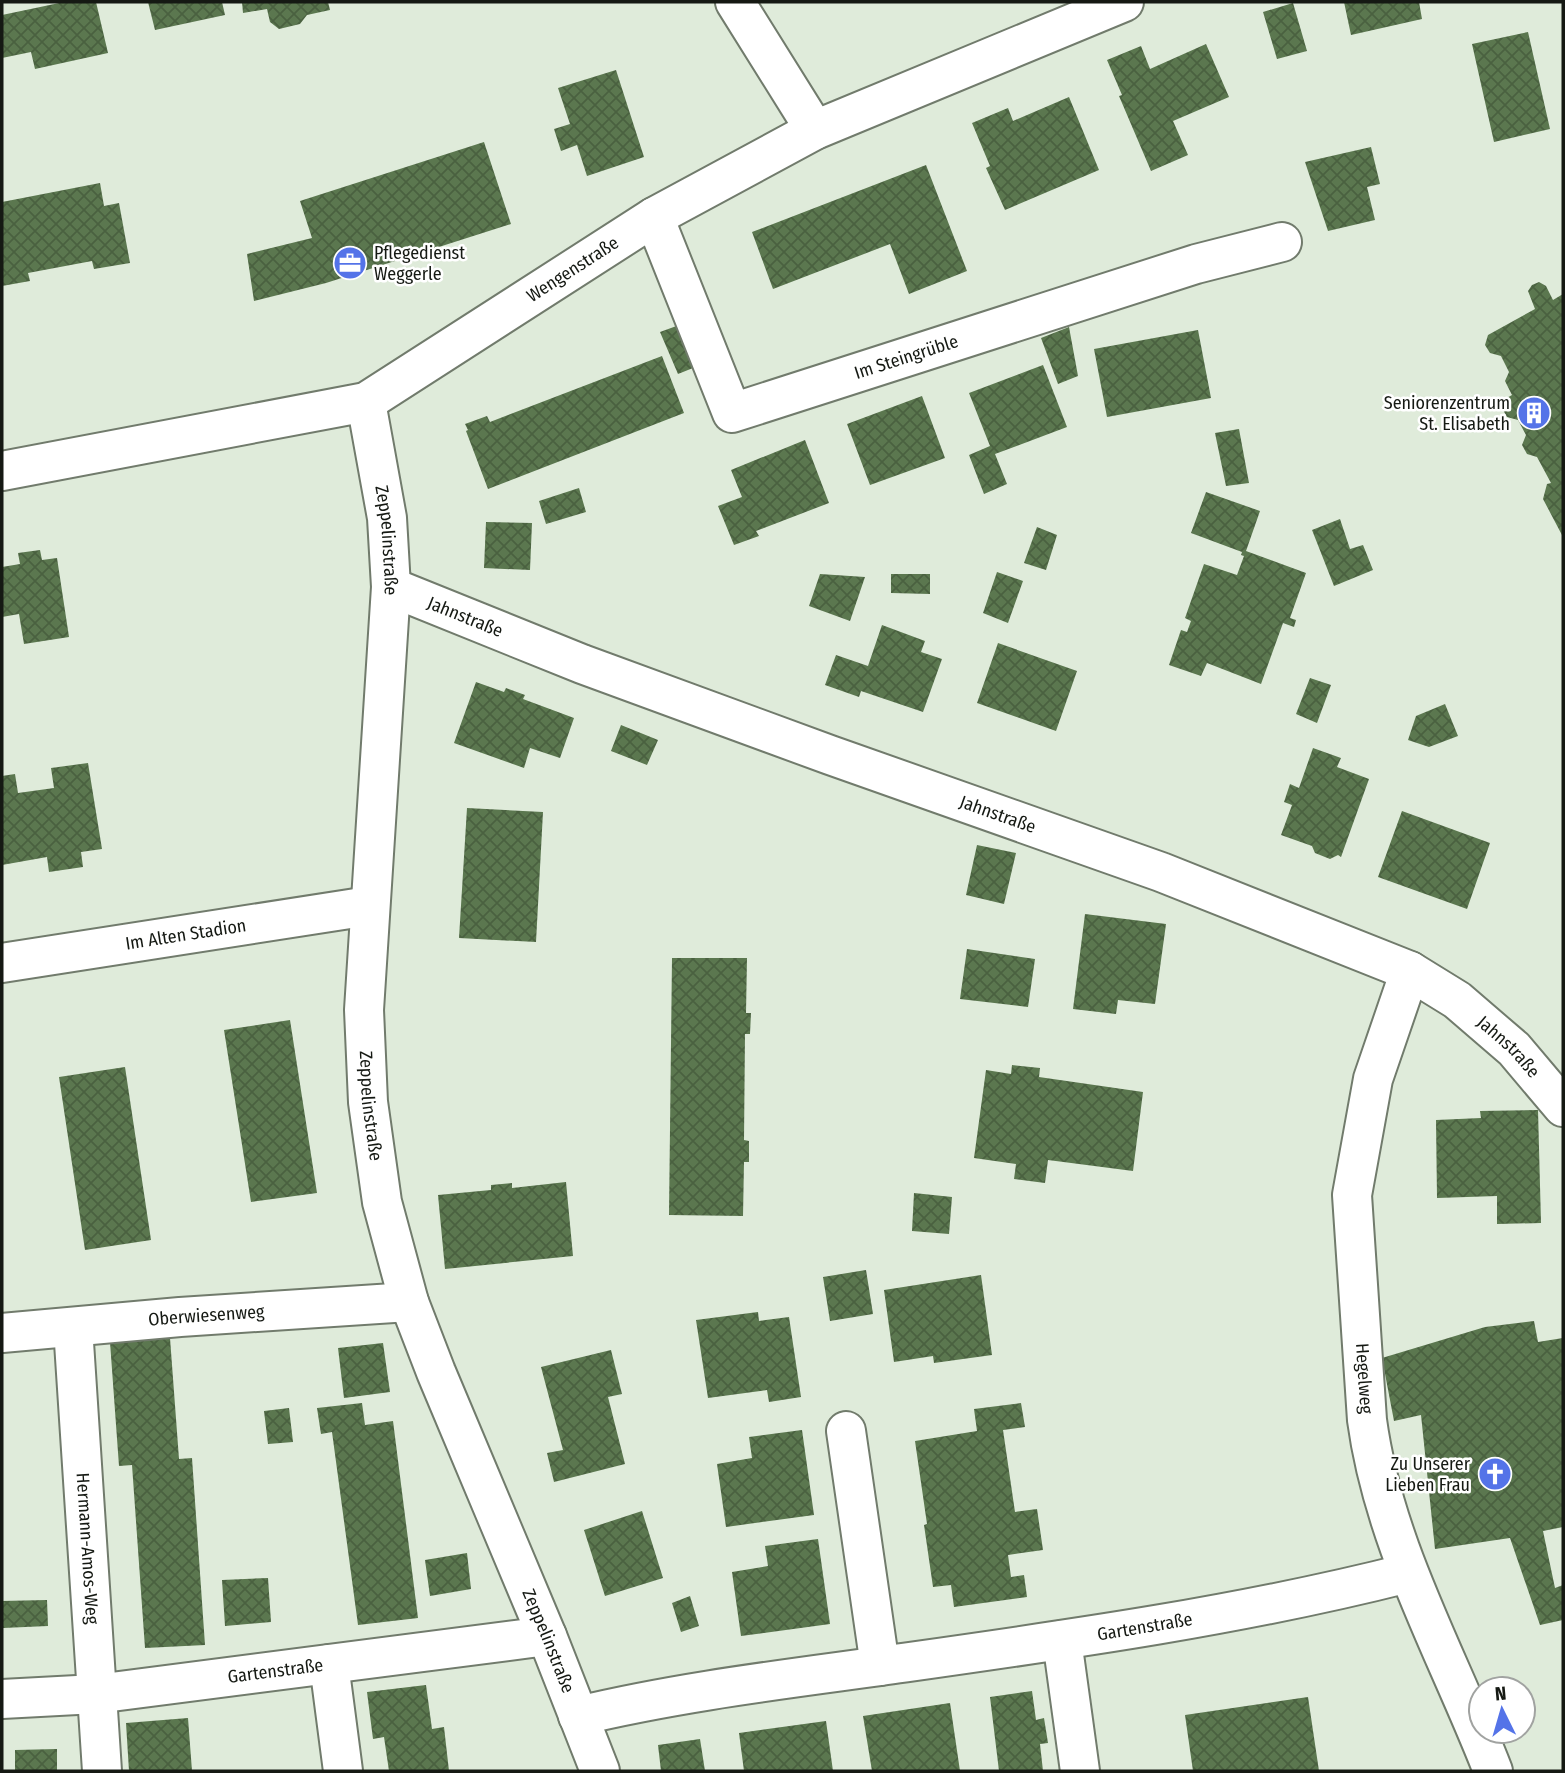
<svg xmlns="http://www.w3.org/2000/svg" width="1565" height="1773" font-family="'Fira Sans Condensed',sans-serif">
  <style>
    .building { fill: url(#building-cross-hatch) }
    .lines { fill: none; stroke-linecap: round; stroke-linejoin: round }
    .minor-casing { stroke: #717b6c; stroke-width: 42 }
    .minor { stroke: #fff; stroke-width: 38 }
    .labels { text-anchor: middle; stroke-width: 5; stroke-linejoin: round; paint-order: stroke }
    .poi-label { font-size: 18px; fill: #151913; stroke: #fff; text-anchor: end }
    .street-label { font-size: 18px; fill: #151913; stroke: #fff }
  </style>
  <defs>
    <pattern id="building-cross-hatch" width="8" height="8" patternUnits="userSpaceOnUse" patternTransform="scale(1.75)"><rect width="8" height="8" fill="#5b774f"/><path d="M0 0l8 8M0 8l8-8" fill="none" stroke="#4a6140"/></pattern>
  </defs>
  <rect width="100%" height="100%" fill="#dfebda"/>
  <path class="building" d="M 64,2 L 96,2 L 108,53 L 35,69 L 31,52 L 2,58 L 2,15 Z
    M 148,2 L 222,2 L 225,15 L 155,30 Z
    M 242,2 L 328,2 L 330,10 L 307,15 L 300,24 L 279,29 L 270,22 L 267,9 L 243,13 Z
    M 1344,2 L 1419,2 L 1422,19 L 1351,35 Z
    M 1293,3 L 1307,51 L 1277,59 L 1263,12 Z
    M 1528,32 L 1550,129 L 1494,142 L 1472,44 Z
    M 1206,44 L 1229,97 L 1173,121 L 1188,155 L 1151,171 L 1119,96 L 1122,95 L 1107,60 L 1141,46 L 1150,69 Z
    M 616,70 L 644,157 L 587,176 L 577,145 L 561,151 L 554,129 L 570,124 L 558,88 Z
    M 1069,97 L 1099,170 L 1005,210 L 986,168 L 990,166 L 972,123 L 1008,108 L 1013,121 Z
    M 484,142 L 511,224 L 326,283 L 254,301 L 247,254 L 312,238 L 300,201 Z
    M 1371,147 L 1380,184 L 1367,187 L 1375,220 L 1328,231 L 1305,162 Z
    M 926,165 L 967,271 L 909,294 L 890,244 L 773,289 L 752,232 Z
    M 100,183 L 104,206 L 119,203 L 130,263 L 94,269 L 92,261 L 28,273 L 30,281 L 2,286 L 2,202 Z
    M 1539,282 L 1546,286 L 1553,300 L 1563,294 L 1563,537 L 1543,499 L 1547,484 L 1551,483 L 1537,457 L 1527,454 L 1522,445 L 1526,435 L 1518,420 L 1507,417 L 1502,408 L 1505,399 L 1512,395 L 1505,381 L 1509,372 L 1501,356 L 1490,353 L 1485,345 L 1488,335 L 1535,309 L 1528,291 L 1532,285 Z
    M 682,324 L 698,366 L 678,374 L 660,332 Z
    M 1069,327 L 1078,376 L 1058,384 L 1041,338 Z
    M 1198,330 L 1211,398 L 1107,417 L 1094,349 Z
    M 662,356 L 684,413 L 488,489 L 466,431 L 468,430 L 465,424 L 487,416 L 490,422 Z
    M 1043,365 L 1067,427 L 995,454 L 1007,484 L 984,494 L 969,455 L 990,446 L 969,393 Z
    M 922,396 L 945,458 L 870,485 L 847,424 Z
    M 1239,429 L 1249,483 L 1226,486 L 1215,433 Z
    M 805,440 L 829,503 L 756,531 L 759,536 L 734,545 L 718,506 L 742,497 L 731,470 Z
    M 579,488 L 586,512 L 546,524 L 539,501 Z
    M 1206,492 L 1260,511 L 1246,551 L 1306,573 L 1290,618 L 1296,620 L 1294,627 L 1283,623 L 1261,684 L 1207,663 L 1201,676 L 1169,665 L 1181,630 L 1187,632 L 1191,621 L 1185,618 L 1204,564 L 1237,575 L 1244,556 L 1241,555 L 1242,552 L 1191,533 Z
    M 1340,519 L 1350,549 L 1363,545 L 1373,570 L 1334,586 L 1312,530 Z
    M 486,522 L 532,523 L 530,570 L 484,568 Z
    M 1037,527 L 1057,535 L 1046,570 L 1024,563 Z
    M 40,550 L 42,560 L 57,558 L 69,637 L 24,644 L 19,614 L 2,617 L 2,567 L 20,564 L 18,553 Z
    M 997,572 L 1023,581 L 1008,623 L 983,613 Z
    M 820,574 L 865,577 L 850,621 L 809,606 Z
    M 891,574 L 930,574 L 930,594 L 891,593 Z
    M 882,625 L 925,641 L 921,652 L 942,659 L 923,712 L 861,691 L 859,697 L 825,685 L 836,655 L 868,666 Z
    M 998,643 L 1077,671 L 1056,731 L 977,703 Z
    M 1310,678 L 1331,685 L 1317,723 L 1296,714 Z
    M 476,682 L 504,692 L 506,688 L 525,695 L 523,699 L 574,718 L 560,758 L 530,748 L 524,768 L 454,743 Z
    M 1445,704 L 1458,736 L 1429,747 L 1408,740 L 1416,716 Z
    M 621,725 L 658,740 L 647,765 L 611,751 Z
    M 1313,748 L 1341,758 L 1337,767 L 1369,779 L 1341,857 L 1338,855 L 1330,859 L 1315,853 L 1312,846 L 1281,835 L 1292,805 L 1284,802 L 1290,784 L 1299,788 Z
    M 88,763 L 102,849 L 81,852 L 83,867 L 49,872 L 47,857 L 2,865 L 2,776 L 15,774 L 18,793 L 54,788 L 51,768 Z
    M 467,808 L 543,812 L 536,942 L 459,938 Z
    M 1402,811 L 1490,843 L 1467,909 L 1378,877 Z
    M 977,845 L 1016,853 L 1004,904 L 966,895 Z
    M 1085,914 L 1166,924 L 1155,1004 L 1118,1000 L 1116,1014 L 1073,1009 Z
    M 967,949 L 1035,959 L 1028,1007 L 960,999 Z
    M 672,958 L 747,958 L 746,1013 L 751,1013 L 750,1034 L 745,1034 L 744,1140 L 749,1141 L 749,1162 L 744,1162 L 743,1216 L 669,1215 Z
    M 290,1020 L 317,1193 L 251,1202 L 224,1030 Z
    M 1012,1065 L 1040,1068 L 1039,1077 L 1143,1092 L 1133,1171 L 1048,1160 L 1045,1183 L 1014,1179 L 1016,1164 L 974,1158 L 986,1070 L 1011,1074 Z
    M 125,1067 L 151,1240 L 85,1250 L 59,1077 Z
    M 1538,1110 L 1541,1223 L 1497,1224 L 1497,1196 L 1437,1198 L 1436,1120 L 1481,1118 L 1480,1111 Z
    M 566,1182 L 573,1256 L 445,1269 L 438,1195 L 491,1190 L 491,1185 L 512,1183 L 512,1188 Z
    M 914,1193 L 952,1197 L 949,1234 L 912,1231 Z
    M 866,1270 L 873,1314 L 830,1321 L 823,1277 Z
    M 981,1275 L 992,1355 L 934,1363 L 933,1356 L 894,1362 L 884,1290 Z
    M 758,1312 L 759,1321 L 789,1317 L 801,1397 L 769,1402 L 767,1390 L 708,1398 L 696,1320 Z
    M 1534,1321 L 1538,1342 L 1563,1338 L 1563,1527 L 1543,1531 L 1555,1588 L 1563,1585 L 1563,1620 L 1540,1625 L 1510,1538 L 1435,1549 L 1421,1415 L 1394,1421 L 1382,1358 L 1485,1327 Z
    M 170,1338 L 179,1459 L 192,1458 L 205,1645 L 145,1648 L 132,1465 L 119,1466 L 110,1342 Z
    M 383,1343 L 390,1392 L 344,1398 L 338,1348 Z
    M 611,1350 L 622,1394 L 608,1397 L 625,1464 L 554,1482 L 547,1453 L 563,1450 L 541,1367 Z
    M 362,1403 L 365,1425 L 393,1421 L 418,1618 L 358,1625 L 332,1432 L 321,1434 L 317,1408 Z
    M 1021,1403 L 1025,1427 L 1003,1430 L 1015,1512 L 1037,1509 L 1043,1550 L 1008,1555 L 1011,1577 L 1024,1575 L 1027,1597 L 954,1607 L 951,1585 L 933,1587 L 924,1525 L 927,1524 L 915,1441 L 977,1431 L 974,1409 Z
    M 289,1408 L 293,1442 L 268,1444 L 264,1411 Z
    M 802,1430 L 814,1515 L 726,1527 L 717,1464 L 752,1458 L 749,1437 Z
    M 642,1511 L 663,1578 L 605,1596 L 584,1530 Z
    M 818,1539 L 830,1624 L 741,1636 L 732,1572 L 768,1566 L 765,1546 Z
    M 467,1553 L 471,1589 L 430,1596 L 425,1560 Z
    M 268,1578 L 271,1622 L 225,1626 L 222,1580 Z
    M 690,1596 L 699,1626 L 681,1632 L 672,1603 Z
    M 47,1600 L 48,1626 L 3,1628 L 2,1601 Z
    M 426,1685 L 432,1729 L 444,1727 L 449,1771 L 389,1771 L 384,1737 L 373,1739 L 367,1692 Z
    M 1032,1691 L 1036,1720 L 1044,1718 L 1048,1743 L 1040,1744 L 1043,1771 L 999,1771 L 990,1697 Z
    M 1308,1697 L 1319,1771 L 1193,1771 L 1185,1715 Z
    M 950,1703 L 960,1771 L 872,1771 L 863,1716 Z
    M 188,1718 L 192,1771 L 129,1771 L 126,1723 Z
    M 826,1721 L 833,1771 L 744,1771 L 739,1733 Z
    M 700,1739 L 705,1771 L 661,1771 L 658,1745 Z
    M 57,1749 L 57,1771 L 15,1771 L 15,1750 Z"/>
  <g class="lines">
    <defs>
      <g id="minor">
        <path d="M 735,2 L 815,130"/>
        <path id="s1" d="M 654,217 L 732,413 L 1196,264 L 1282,242"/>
        <path id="s2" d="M 366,402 L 387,518 L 391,587 L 364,1010 L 368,1102 L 382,1202 L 409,1302 L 436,1372 L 547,1636 L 600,1771"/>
        <path id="s3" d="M 2,471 L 366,402 L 654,217 L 815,130 L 1124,2"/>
        <path id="s4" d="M 391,587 L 582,664 L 830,755 L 1161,872 L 1410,971 L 1457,1000 L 1514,1049 L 1563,1107"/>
        <path id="s5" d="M 2,963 L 369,906"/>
        <path id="s6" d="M 1410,971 L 1373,1079 L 1352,1195 L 1367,1420 C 1384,1545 1448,1655 1493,1771"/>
        <path id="s7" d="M 73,1327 L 102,1771"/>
        <path id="s8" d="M 2,1333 L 180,1317 L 409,1302"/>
        <path d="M 846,1431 L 880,1666"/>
        <path d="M 1062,1640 L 1080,1771"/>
        <path d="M 329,1664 L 343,1771"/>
        <path id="s9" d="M 2,1699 L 96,1694 L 547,1636"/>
        <path id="s10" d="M 578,1716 C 678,1692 779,1680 881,1666 C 1058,1641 1235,1617 1408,1573"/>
      </g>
    </defs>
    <use href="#minor" class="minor-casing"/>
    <use href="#minor" class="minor"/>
  </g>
  <defs>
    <symbol id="office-disc" viewBox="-11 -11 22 22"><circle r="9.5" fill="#5473e8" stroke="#fff"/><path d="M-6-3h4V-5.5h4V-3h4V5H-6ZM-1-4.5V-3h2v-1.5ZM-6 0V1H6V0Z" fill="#fff"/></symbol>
    <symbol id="building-disc" viewBox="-11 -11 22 22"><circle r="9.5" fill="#5473e8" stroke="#fff"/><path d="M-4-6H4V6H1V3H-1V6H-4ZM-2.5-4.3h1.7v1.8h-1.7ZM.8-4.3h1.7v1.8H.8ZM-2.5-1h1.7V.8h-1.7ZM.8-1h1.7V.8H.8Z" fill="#fff"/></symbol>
    <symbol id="church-disc" viewBox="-11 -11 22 22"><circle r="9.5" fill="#5473e8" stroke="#fff"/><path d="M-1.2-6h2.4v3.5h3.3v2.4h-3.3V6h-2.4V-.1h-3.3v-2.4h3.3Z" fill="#fff"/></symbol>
  </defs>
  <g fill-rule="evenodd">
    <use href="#office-disc" x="331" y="244" width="38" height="38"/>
    <use href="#building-disc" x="1515" y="394" width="38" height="38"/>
    <use href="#church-disc" x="1476" y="1455" width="38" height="38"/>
  </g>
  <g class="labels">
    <g class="poi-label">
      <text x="374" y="259" text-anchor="start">Pflegedienst<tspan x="374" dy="21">Weggerle</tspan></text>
      <text x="1510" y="409">Seniorenzentrum<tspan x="1510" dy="21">St. Elisabeth</tspan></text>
      <text x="1470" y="1470">Zu Unserer<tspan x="1470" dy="21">Lieben Frau</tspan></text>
    </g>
    <g class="street-label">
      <text dy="6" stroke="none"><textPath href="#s3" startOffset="616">Wengenstraße</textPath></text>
      <text dy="6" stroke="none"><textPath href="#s1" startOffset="394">Im Steingrüble</textPath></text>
      <text dy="6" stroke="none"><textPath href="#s2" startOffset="140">Zeppelinstraße</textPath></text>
      <text dy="6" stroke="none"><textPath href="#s4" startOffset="80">Jahnstraße</textPath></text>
      <text dy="6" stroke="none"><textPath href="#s4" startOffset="648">Jahnstraße</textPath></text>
      <text dy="6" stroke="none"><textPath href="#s5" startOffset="186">Im Alten Stadion</textPath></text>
      <text dy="6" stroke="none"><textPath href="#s4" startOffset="1214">Jahnstraße</textPath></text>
      <text dy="6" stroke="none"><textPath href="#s2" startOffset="707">Zeppelinstraße</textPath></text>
      <text dy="6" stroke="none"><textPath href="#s8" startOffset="205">Oberwiesenweg</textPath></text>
      <text dy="6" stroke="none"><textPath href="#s6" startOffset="416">Hegelweg</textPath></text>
      <text dy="6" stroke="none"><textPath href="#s7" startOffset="222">Hermann-Amos-Weg</textPath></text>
      <text dy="6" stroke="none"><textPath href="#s10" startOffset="574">Gartenstraße</textPath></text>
      <text dy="6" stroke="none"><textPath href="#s2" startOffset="1274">Zeppelinstraße</textPath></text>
      <text dy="6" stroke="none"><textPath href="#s9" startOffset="275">Gartenstraße</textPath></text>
    </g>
  </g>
  <rect width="1565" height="1773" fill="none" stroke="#151913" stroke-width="7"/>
  <g transform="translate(1502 1710) rotate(355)"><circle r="33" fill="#ffffff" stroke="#a1a3a1" stroke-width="2"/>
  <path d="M0-5L12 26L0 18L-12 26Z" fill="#5473e8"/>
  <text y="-10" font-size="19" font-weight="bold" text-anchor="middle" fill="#151913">N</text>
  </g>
</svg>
